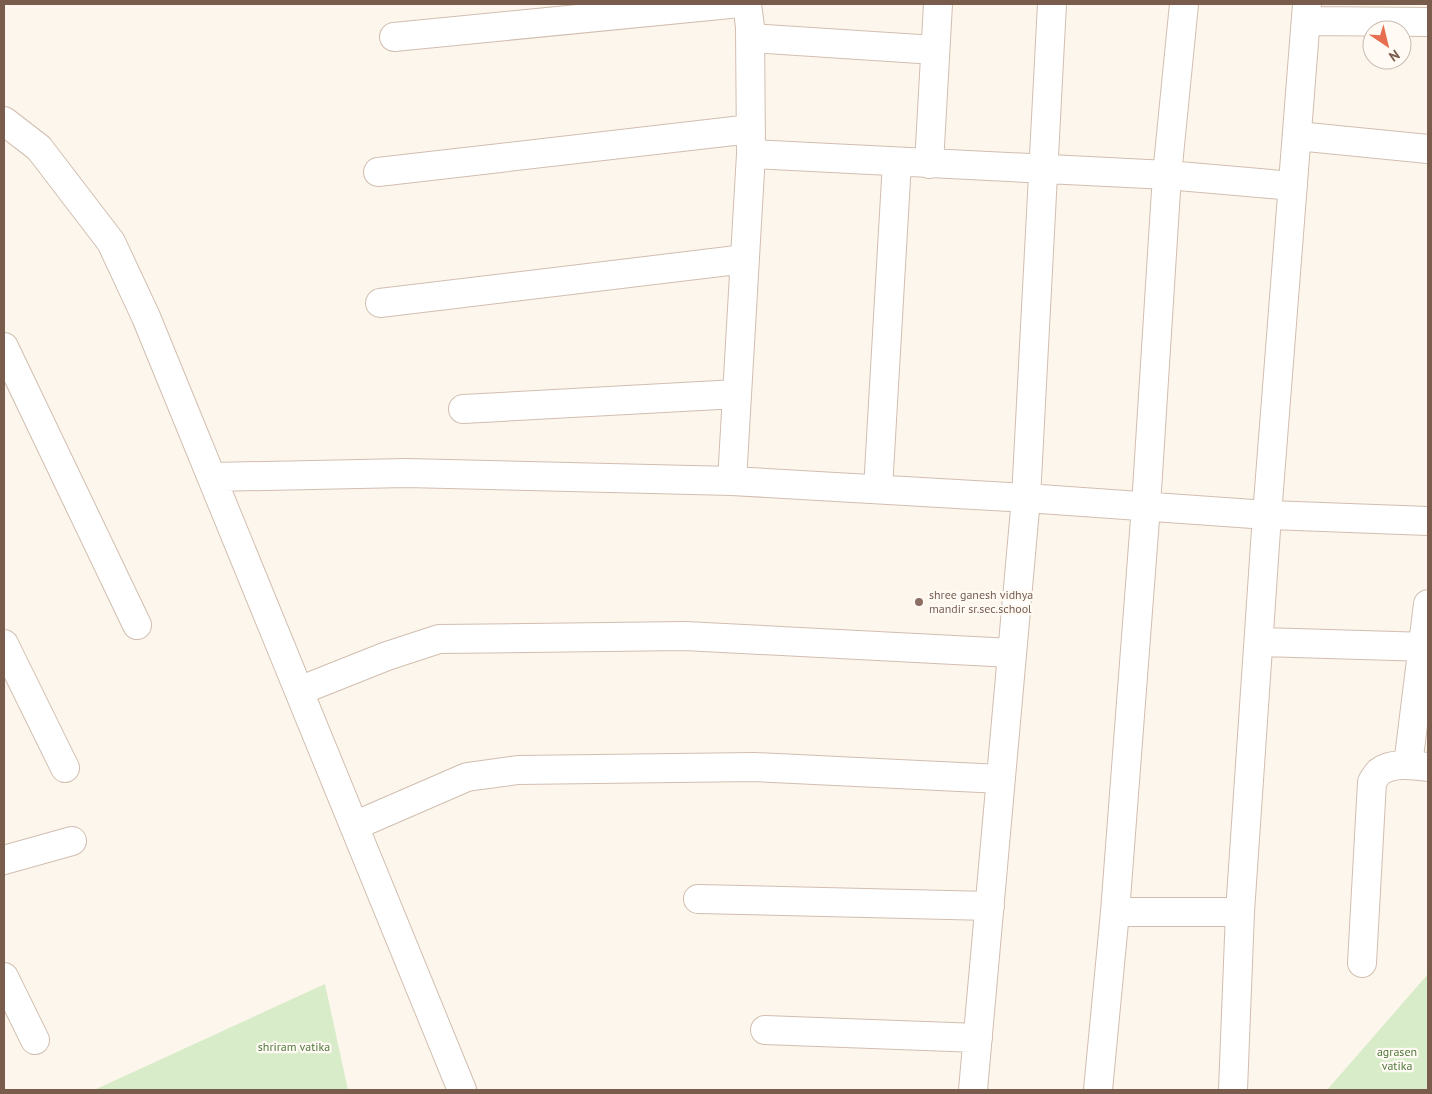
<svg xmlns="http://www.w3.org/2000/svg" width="1432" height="1094" font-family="'PT Sans',sans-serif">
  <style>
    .green { fill: #d8ecc9 }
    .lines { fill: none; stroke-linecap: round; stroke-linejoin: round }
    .street-casing { stroke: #d1beb0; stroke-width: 30 }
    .street { stroke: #fff; stroke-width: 28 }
    .education-dot { fill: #8d6e63; stroke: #fffaf3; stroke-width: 2 }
    .labels { text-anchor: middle; stroke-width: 4.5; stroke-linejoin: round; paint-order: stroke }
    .education-label { font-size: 12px; fill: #785e54; stroke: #fffaf3; text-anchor: start }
    .park-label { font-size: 12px; fill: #537a41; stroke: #fffaf3 }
  </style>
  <rect width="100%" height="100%" fill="#fdf6ec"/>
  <path class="green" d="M 1428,974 L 1428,1090 L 1327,1090 Z
    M 325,984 L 348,1090 L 94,1090 Z"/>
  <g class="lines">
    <defs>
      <path id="street" d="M 1306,21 L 1428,22
        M 394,37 L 730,4
        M 750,38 L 935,50
        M 4,121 L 39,148 L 111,242 L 146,317 L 462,1090
        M 1297,136 L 1428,149
        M 751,154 L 1167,175 L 1293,186
        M 929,164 L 938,4
        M 378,172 L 751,129
        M 380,303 L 745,259
        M 4,347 L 137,625
        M 463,409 L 737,394
        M 212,477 L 406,473 L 732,481 L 1026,498 L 1267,515 L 1428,521
        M 732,481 L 751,154 L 750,27 L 747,4
        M 878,489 L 897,162
        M 1259,642 L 1428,647
        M 4,644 L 65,768
        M 299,691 L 387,656 L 439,639 L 685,636 L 1012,653
        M 1408,765 L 1428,604
        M 354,826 L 467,777 L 518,770 L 754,767 L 1001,779
        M 4,860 L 72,841
        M 698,899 L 990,906
        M 1115,912 L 1240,912
        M 1362,963 L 1372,782 C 1374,779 1376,775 1379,772 C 1392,762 1413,765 1428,767
        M 4,977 L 35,1040
        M 765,1030 L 978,1038
        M 973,1090 L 1026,498 L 1052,4
        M 1098,1090 L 1115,912 L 1146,506 L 1167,175 L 1184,4
        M 1233,1090 L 1240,912 L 1267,515 L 1307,4"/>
    </defs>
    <use href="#street" class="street-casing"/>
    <use href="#street" class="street"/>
  </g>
  <circle class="education-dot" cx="919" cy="602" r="5"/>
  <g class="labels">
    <g class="education-label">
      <text x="929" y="599">shree ganesh vidhya<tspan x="929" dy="14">mandir sr.sec.school</tspan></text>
    </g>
    <g class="park-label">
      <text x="294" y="1051">shriram vatika</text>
      <text x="1397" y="1056">agrasen<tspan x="1397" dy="14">vatika</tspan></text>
    </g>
  </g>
  <rect width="1432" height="1094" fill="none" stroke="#7a5c4d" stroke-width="10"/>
  <g transform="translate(1387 45) rotate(145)"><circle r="24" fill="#fffaf3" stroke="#cabbb1"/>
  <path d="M0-4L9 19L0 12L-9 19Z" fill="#e76f51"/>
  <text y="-8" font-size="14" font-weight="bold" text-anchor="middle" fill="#7a5c4d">N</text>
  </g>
</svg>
